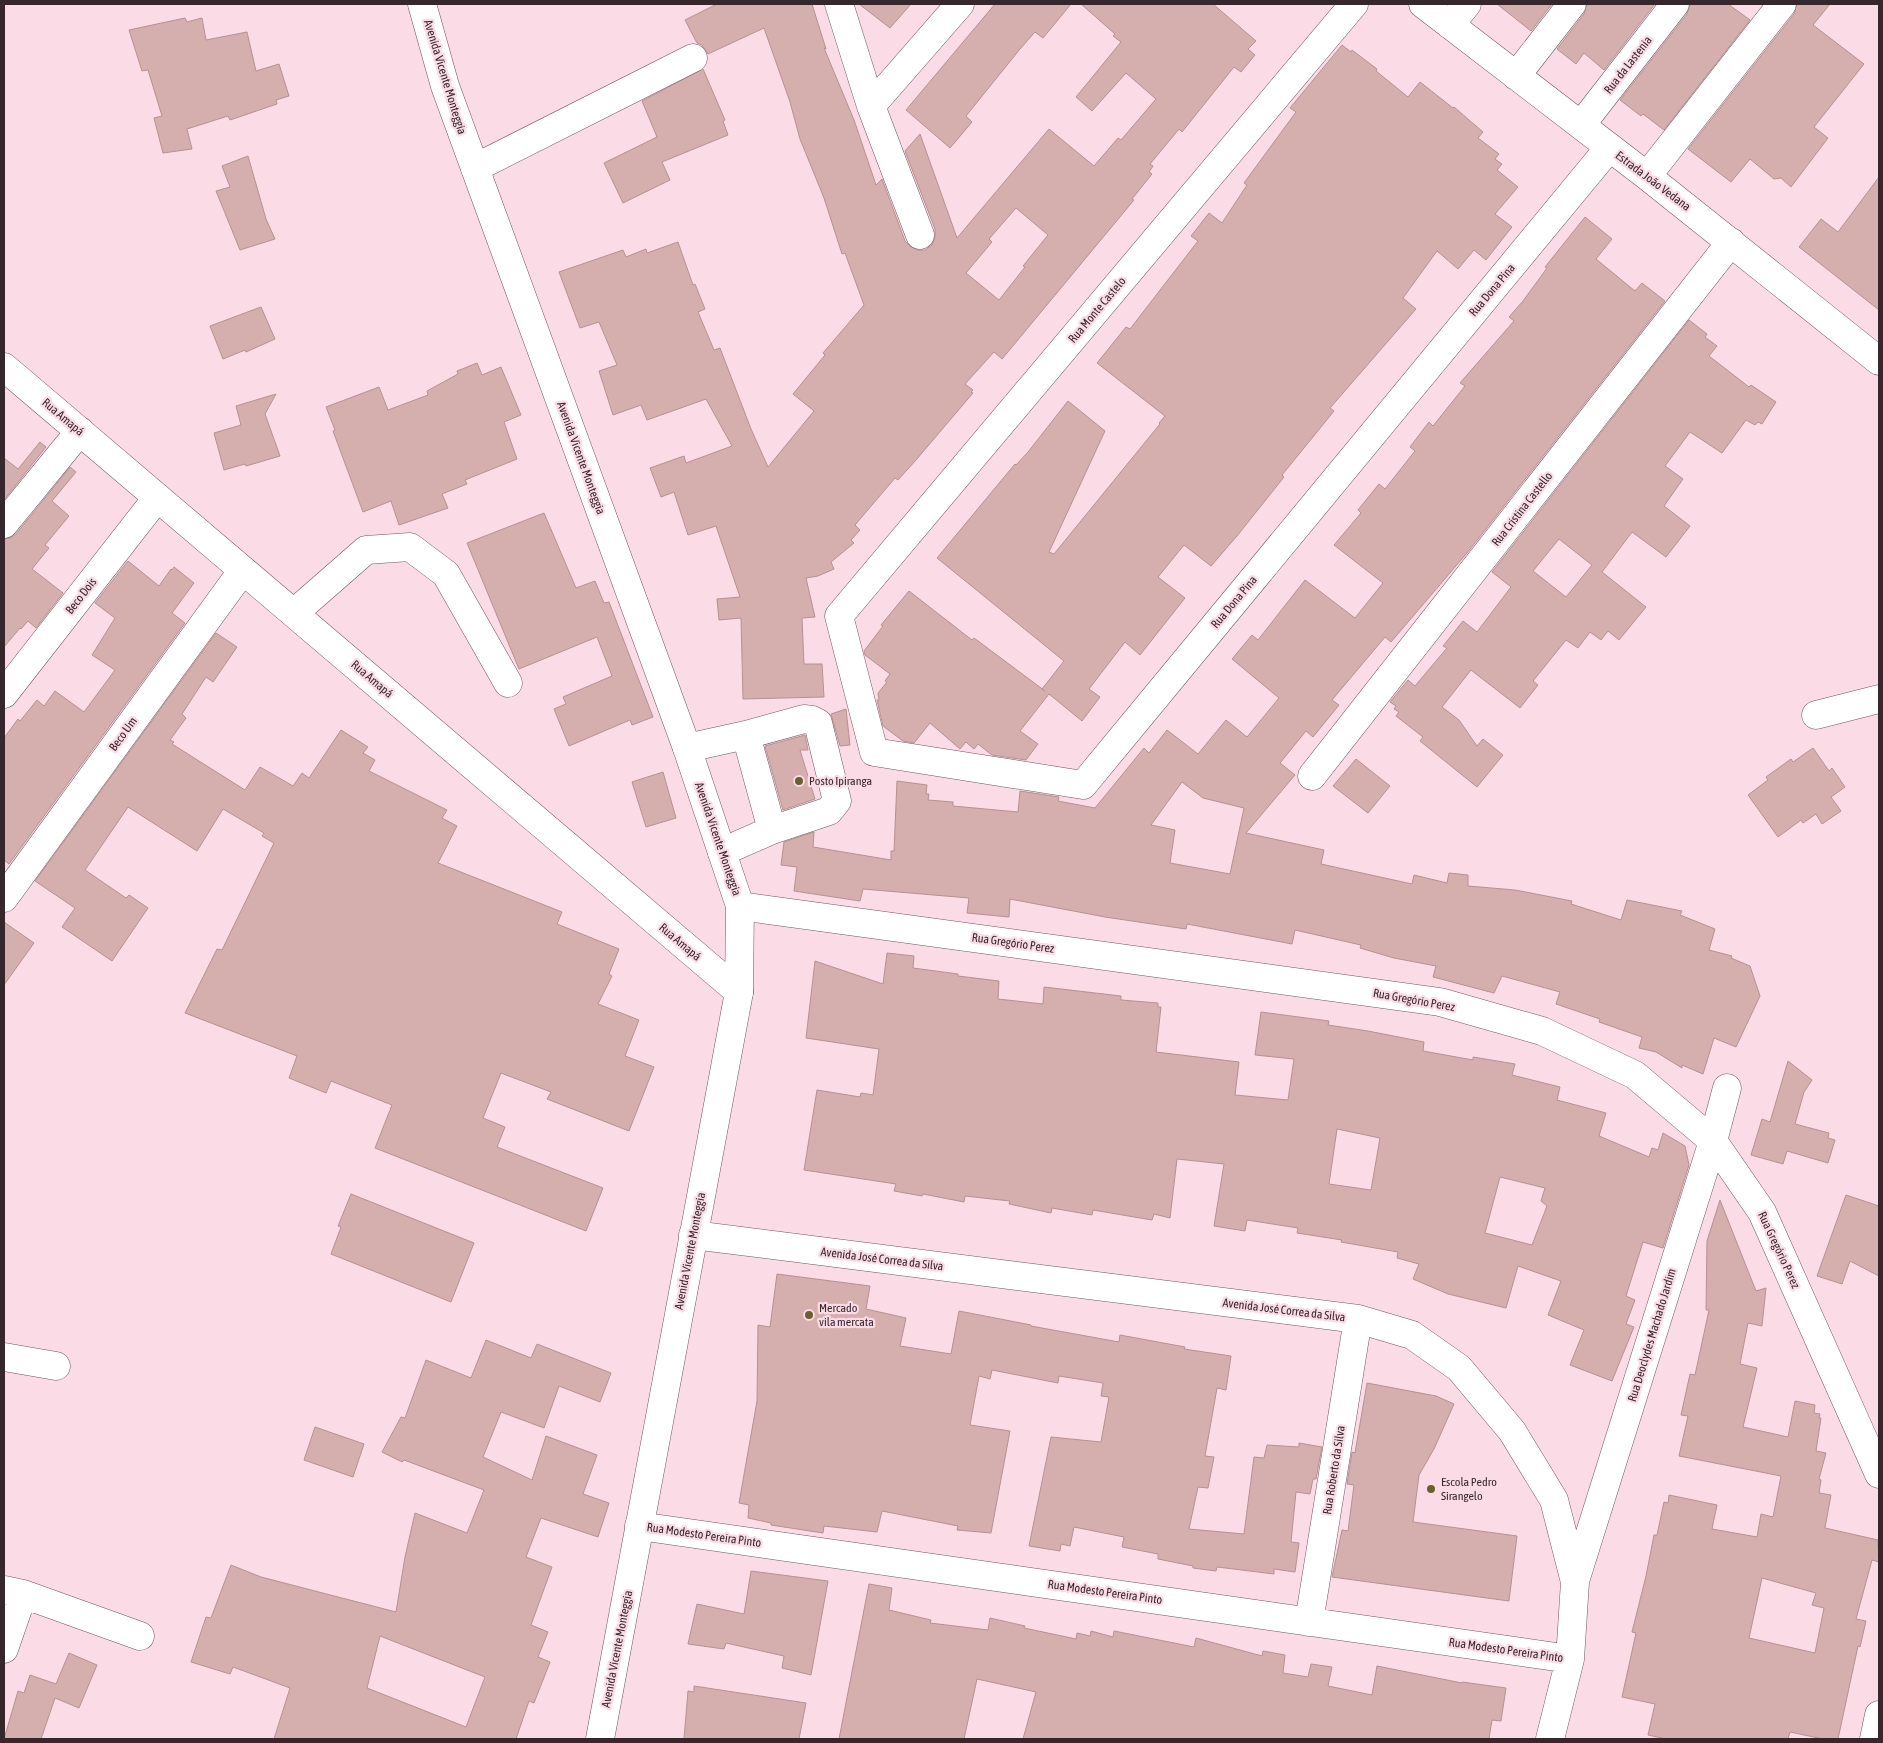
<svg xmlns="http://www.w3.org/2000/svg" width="1883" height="1743" font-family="'Asap Condensed',sans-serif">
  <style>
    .building { fill: #d5aeae; stroke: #b79192; fill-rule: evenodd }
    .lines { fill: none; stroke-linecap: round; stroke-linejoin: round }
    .minor-casing { stroke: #74545f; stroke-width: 29 }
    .major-casing { stroke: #74545f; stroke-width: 29 }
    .minor { stroke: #fff; stroke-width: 28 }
    .major { stroke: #fff; stroke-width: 28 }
    .poi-dot { fill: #68602d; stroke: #fbdbe6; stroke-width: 2 }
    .labels { text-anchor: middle; stroke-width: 4.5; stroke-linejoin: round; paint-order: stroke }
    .street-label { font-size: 12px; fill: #35272c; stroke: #fbdbe6 }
    .poi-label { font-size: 12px; fill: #35272c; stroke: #fbdbe6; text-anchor: start }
  </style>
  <rect width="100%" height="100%" fill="#fbdbe6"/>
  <path class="building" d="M 717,4 L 812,4 L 826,49 L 824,48 L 854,120 L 876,185 L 882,179 L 905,241 L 911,247 L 918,250 L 925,250 L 932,245 L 935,237 L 935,229 L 905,151 L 920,134 L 957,238 L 1049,129 L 1094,166 L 1118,138 L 1121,140 L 1156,99 L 1126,73 L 1092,111 L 1076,97 L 1121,42 L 1113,36 L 1115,34 L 1081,4 L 1213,4 L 1256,41 L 1248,49 L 1255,55 L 1241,72 L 1234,67 L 1182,132 L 1179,129 L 1150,164 L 1153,166 L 1149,172 L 1152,174 L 1132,199 L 1134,200 L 1002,359 L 994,352 L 965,384 L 973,390 L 971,392 L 973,393 L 916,460 L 898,480 L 895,478 L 855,525 L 860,530 L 851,540 L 854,543 L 831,562 L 834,569 L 818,576 L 806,578 L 815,617 L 802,618 L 804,664 L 822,664 L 824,697 L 743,699 L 741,618 L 719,620 L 717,599 L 740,597 L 716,526 L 688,535 L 674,492 L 661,497 L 650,468 L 684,456 L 686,463 L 732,446 L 706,399 L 647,420 L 641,405 L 613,415 L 599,371 L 617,365 L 599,322 L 580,328 L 559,272 L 623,250 L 626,257 L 646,249 L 647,253 L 678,242 L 693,285 L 695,284 L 705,309 L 698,312 L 714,350 L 720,348 L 751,429 L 768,467 L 814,411 L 793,394 L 825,355 L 823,353 L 864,305 L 845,253 L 842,254 L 824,198 L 800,139 L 790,102 L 764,28 L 708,54 L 702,45 L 697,43 L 685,20 ZM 1016,208 L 1048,235 L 1023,266 L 1025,267 L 999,300 L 966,273 L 992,242 L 989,239 Z
    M 859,4 L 911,4 L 890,28 Z
    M 995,4 L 1071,4 L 1043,38 L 1035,32 L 1020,49 L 966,116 L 972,122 L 950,148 L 906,110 Z
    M 1497,4 L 1552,4 L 1531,31 Z
    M 1587,4 L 1655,4 L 1604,70 L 1584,53 L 1576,64 L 1557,49 L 1584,14 Z
    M 1690,4 L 1728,4 L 1750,20 L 1664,130 L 1643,114 L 1641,116 L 1620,100 L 1687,14 Z
    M 1797,4 L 1830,4 L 1813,25 L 1864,64 L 1814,127 L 1828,138 L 1791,187 L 1781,178 L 1774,179 L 1750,159 L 1731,182 L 1688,149 L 1794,14 Z
    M 185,18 L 187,22 L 202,18 L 206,40 L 247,32 L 256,71 L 279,64 L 289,96 L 276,100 L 277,104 L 230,120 L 228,116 L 187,129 L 192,149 L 163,153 L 154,118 L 162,116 L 148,70 L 142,71 L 129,30 Z
    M 1342,45 L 1351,52 L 1352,50 L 1377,69 L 1376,71 L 1408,97 L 1420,82 L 1453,108 L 1454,107 L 1483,132 L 1478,138 L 1499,154 L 1495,159 L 1502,164 L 1497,170 L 1518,187 L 1495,214 L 1512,227 L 1486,260 L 1474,250 L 1458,269 L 1437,251 L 1403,298 L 1416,309 L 1330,408 L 1334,411 L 1282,475 L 1284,477 L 1237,536 L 1211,566 L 1184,545 L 1158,577 L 1185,598 L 1140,655 L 1125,642 L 1089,689 L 1100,697 L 1082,721 L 1049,694 L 1020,731 L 1038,744 L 1026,760 L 992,755 L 978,744 L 974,749 L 966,742 L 960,749 L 930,723 L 914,743 L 903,741 L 883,726 L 877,700 L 879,700 L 878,693 L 887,682 L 885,681 L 890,674 L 865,655 L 864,651 L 883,626 L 881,625 L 909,591 L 972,640 L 974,638 L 1045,691 L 1042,689 L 1064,661 L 937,558 L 1015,464 L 1016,465 L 1028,452 L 1068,401 L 1105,431 L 1049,552 L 1054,554 L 1160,424 L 1159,423 L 1165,416 L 1097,363 L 1126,327 L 1130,329 L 1198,241 L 1191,236 L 1209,213 L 1222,223 L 1247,185 L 1244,183 L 1296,112 L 1290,108 Z
    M 703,69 L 725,120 L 723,121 L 728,135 L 662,162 L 670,180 L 623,203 L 604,163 L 657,137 L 642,101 Z
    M 248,156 L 266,219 L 275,239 L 240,250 L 216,191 L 230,187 L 222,166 Z
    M 1879,177 L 1879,310 L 1799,247 L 1821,219 L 1838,232 Z
    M 1585,217 L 1612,239 L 1596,259 L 1635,291 L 1642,283 L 1665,301 L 1467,553 L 1391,642 L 1385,637 L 1332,700 L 1339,705 L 1313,737 L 1306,731 L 1280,763 L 1295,775 L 1246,833 L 1324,850 L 1321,864 L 1412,884 L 1414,875 L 1447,883 L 1449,873 L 1468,875 L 1468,886 L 1515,890 L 1572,901 L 1571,904 L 1621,920 L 1627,900 L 1682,911 L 1680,915 L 1715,929 L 1709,950 L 1732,956 L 1731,958 L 1750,966 L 1760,996 L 1736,1047 L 1714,1038 L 1703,1074 L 1682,1065 L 1682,1068 L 1656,1052 L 1639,1048 L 1642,1037 L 1599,1022 L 1600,1019 L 1556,1004 L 1560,992 L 1502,976 L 1494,993 L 1433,977 L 1436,966 L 1394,958 L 1360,948 L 1361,945 L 1295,930 L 1292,944 L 1187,924 L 1186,929 L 1105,917 L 1010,899 L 1009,917 L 967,913 L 969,898 L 863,889 L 860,901 L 794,891 L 797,867 L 781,865 L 784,842 L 814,832 L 813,847 L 891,860 L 891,851 L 894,851 L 897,781 L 927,785 L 926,794 L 929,794 L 928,800 L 953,802 L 953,806 L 1018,812 L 1020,791 L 1059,797 L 1058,801 L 1095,808 L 1144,748 L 1149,753 L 1167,730 L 1198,754 L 1226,720 L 1247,737 L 1279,698 L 1232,659 L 1252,635 L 1258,640 L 1305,580 L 1355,618 L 1383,583 L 1334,545 L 1361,513 L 1358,510 L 1379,484 L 1385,489 L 1415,451 L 1410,447 L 1429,422 L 1433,426 L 1465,386 L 1460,383 L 1514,321 L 1509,317 L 1523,301 L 1547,268 L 1545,267 ZM 1182,782 L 1203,798 L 1244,808 L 1230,874 L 1170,863 L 1175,830 L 1151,825 Z
    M 261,307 L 275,339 L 246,352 L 245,350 L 223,359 L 210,326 Z
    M 1689,320 L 1707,334 L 1705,337 L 1717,346 L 1709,356 L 1749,387 L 1751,385 L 1776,402 L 1762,424 L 1758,422 L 1755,425 L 1746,420 L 1722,453 L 1690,432 L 1665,466 L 1683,479 L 1664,506 L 1690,526 L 1666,557 L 1632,532 L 1602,572 L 1646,607 L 1619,640 L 1608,631 L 1601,640 L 1590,632 L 1578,648 L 1566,640 L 1533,681 L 1538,685 L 1520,708 L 1471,670 L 1442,707 L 1459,720 L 1477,746 L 1483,739 L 1503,755 L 1477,787 L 1420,741 L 1423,737 L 1396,716 L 1399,712 L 1394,709 L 1396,706 L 1390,702 L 1408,680 L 1415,686 L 1447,648 L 1443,646 L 1463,621 L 1477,632 L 1511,587 L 1492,572 ZM 1559,539 L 1592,565 L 1566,597 L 1533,571 Z
    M 477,363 L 482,375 L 501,367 L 521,415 L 504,422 L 517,459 L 465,480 L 467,484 L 442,494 L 448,508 L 399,525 L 391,501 L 363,512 L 333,431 L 335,430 L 326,407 L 379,387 L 388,410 L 428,395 L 427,391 L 458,374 L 457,371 Z
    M 276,394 L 265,414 L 280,456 L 246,466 L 245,464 L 224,470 L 214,433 L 241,425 L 236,406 Z
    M 40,442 L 46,447 L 4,500 L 4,458 L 18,469 Z
    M 70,467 L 76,472 L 52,501 L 69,516 L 45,545 L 49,548 L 32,569 L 63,593 L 36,628 L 28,621 L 21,629 L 20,628 L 4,647 L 4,539 L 10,538 L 16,534 Z
    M 544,513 L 576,588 L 595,581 L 604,603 L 609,602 L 653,717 L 632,725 L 630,720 L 569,746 L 554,709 L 566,704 L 563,697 L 612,676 L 597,637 L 519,669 L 467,543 Z
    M 128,561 L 159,586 L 171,569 L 172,570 L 174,567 L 194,583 L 172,613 L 185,623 L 9,864 L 4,860 L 4,738 L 18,719 L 20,721 L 37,700 L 44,706 L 55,691 L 84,712 L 115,670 L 92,655 L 115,618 L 95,603 Z
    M 216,633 L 237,647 L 213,682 L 206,677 L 182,714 L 186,718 L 170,740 L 174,742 L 172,744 L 245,790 L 260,767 L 293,786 L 302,773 L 309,778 L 341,730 L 368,747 L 363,753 L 375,760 L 369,771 L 447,810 L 442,818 L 457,826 L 438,863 L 562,912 L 557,924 L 619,949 L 609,974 L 612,976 L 598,1004 L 639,1020 L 625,1056 L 654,1067 L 629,1131 L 547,1099 L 551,1092 L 501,1073 L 483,1118 L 505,1127 L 497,1147 L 603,1188 L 586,1231 L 375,1148 L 392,1105 L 331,1081 L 326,1093 L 289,1078 L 297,1056 L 185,1013 L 217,949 L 222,950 L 274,843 L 262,836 L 264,833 L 223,809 L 197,851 L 128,807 L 85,870 L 126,898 L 129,895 L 148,908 L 112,961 L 62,927 L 75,908 L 35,881 Z
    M 846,709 L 850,745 L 840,746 L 831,714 Z
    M 805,735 L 808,750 L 800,750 L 815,799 L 783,810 L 765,746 Z
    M 1813,748 L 1829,771 L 1832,768 L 1845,787 L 1831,797 L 1841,811 L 1822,824 L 1816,814 L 1803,823 L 1801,820 L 1778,837 L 1748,795 L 1768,780 L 1766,777 L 1791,759 L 1793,762 Z
    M 1356,759 L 1390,786 L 1368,813 L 1333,786 Z
    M 663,772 L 676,818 L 646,827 L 632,782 Z
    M 4,922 L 34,943 L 4,985 Z
    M 887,953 L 914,956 L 913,968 L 958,974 L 958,976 L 999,981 L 998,999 L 1043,1004 L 1044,987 L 1121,996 L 1121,1000 L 1158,1003 L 1158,1007 L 1161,1007 L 1156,1052 L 1239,1062 L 1235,1095 L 1288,1100 L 1294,1059 L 1255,1055 L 1261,1012 L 1329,1021 L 1328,1025 L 1368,1031 L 1424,1042 L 1423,1051 L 1473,1060 L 1473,1057 L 1515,1064 L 1512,1075 L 1560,1087 L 1557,1100 L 1606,1113 L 1599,1136 L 1649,1157 L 1652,1148 L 1658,1150 L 1663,1133 L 1685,1146 L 1689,1165 L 1663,1248 L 1643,1242 L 1626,1296 L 1635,1300 L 1626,1324 L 1634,1327 L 1612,1381 L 1570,1365 L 1584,1330 L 1548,1315 L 1561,1281 L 1518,1266 L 1506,1308 L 1448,1294 L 1413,1279 L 1419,1264 L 1397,1258 L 1398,1252 L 1341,1242 L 1342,1240 L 1297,1233 L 1298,1228 L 1247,1220 L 1245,1231 L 1214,1226 L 1224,1164 L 1177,1159 L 1170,1218 L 1154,1214 L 1152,1220 L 1093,1210 L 1092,1215 L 1052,1208 L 1051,1213 L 1009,1204 L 1010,1201 L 965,1196 L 964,1202 L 923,1194 L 922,1196 L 894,1191 L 896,1184 L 804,1170 L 817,1090 L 860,1097 L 861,1093 L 873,1095 L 879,1049 L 806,1038 L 815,961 L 883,984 ZM 1337,1129 L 1380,1138 L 1371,1190 L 1329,1184 ZM 1500,1177 L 1545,1188 L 1541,1201 L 1547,1206 L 1532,1245 L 1485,1233 Z
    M 1788,1061 L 1812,1080 L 1804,1092 L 1795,1124 L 1829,1133 L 1828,1138 L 1835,1140 L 1828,1163 L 1787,1151 L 1783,1164 L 1751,1155 L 1762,1119 L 1770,1122 Z
    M 351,1194 L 474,1243 L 451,1302 L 331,1254 L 341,1227 L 338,1226 Z
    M 1846,1195 L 1879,1206 L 1879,1276 L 1850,1261 L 1842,1284 L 1817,1276 Z
    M 1720,1200 L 1756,1291 L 1766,1288 L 1762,1326 L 1748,1323 L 1740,1364 L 1757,1368 L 1743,1427 L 1788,1437 L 1795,1401 L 1815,1405 L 1814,1413 L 1820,1414 L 1819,1418 L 1821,1418 L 1816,1451 L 1826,1453 L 1819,1479 L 1821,1480 L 1819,1493 L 1831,1495 L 1825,1528 L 1878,1540 L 1879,1562 L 1872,1560 L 1856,1619 L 1866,1621 L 1860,1647 L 1858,1646 L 1838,1739 L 1823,1739 L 1790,1732 L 1788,1739 L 1666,1739 L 1648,1735 L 1655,1704 L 1622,1697 L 1636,1633 L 1632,1632 L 1646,1576 L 1654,1535 L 1657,1535 L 1664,1502 L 1668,1503 L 1669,1495 L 1717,1505 L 1712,1529 L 1757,1537 L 1761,1514 L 1773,1517 L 1781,1476 L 1679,1456 L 1688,1416 L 1681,1415 L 1690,1374 L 1695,1375 L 1709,1310 L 1706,1310 L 1707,1241 ZM 1762,1578 L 1816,1593 L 1812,1605 L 1824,1608 L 1815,1653 L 1749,1638 Z
    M 777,1274 L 870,1286 L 866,1309 L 906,1318 L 900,1346 L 951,1354 L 959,1311 L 1031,1325 L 1031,1326 L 1119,1342 L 1120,1335 L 1185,1347 L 1184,1349 L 1231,1356 L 1226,1390 L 1217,1388 L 1205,1456 L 1214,1457 L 1208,1488 L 1198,1487 L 1189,1529 L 1244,1534 L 1254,1457 L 1264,1458 L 1267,1445 L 1299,1447 L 1299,1443 L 1322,1447 L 1316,1479 L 1313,1479 L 1310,1494 L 1296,1492 L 1291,1542 L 1299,1543 L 1295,1572 L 1274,1569 L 1274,1574 L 1217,1567 L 1216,1571 L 1193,1568 L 1193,1566 L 1158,1559 L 1158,1554 L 1122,1547 L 1124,1537 L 1074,1527 L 1070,1546 L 1061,1544 L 1060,1551 L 1029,1546 L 1051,1437 L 1101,1442 L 1109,1397 L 1101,1396 L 1103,1383 L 1059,1376 L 1058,1383 L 992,1370 L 990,1379 L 979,1376 L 970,1425 L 1010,1431 L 991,1533 L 957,1530 L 958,1526 L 882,1511 L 877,1532 L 824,1526 L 823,1533 L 771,1525 L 771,1523 L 748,1518 L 749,1505 L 739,1503 L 757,1401 L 758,1325 L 770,1327 Z
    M 486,1340 L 531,1358 L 537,1344 L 611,1373 L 600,1402 L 559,1386 L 544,1428 L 501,1412 L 483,1457 L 532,1480 L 546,1436 L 597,1455 L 583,1494 L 609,1503 L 598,1537 L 541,1518 L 526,1557 L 552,1567 L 531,1625 L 548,1632 L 538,1657 L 550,1662 L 534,1703 L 529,1701 L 516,1739 L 274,1739 L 290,1688 L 233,1667 L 230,1674 L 191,1662 L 206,1617 L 211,1618 L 231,1565 L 261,1577 L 396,1612 L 405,1557 L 415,1513 L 467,1533 L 484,1490 L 404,1460 L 402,1462 L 382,1452 L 401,1417 L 405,1418 L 426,1360 L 471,1378 ZM 380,1636 L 485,1677 L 466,1727 L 367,1688 Z
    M 1367,1383 L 1436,1396 L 1454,1404 L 1434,1449 L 1419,1475 L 1413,1522 L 1517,1536 L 1509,1601 L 1332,1577 L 1342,1530 L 1348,1531 L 1354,1485 L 1347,1484 L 1352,1452 L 1355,1453 Z
    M 315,1427 L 364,1444 L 353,1477 L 304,1460 Z
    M 751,1571 L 828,1581 L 811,1675 L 782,1668 L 784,1656 L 726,1643 L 724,1649 L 688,1644 L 697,1604 L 744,1614 Z
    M 869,1584 L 892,1588 L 889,1610 L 931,1620 L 930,1623 L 988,1630 L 990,1618 L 1025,1626 L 1024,1628 L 1076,1639 L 1077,1633 L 1090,1636 L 1091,1631 L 1113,1637 L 1114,1631 L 1194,1647 L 1196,1638 L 1262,1656 L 1263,1651 L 1285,1655 L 1283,1673 L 1308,1677 L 1311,1664 L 1332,1667 L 1328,1686 L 1372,1695 L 1377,1666 L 1462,1683 L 1462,1682 L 1506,1688 L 1501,1721 L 1492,1720 L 1489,1739 L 1023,1739 L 1036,1692 L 977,1679 L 964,1739 L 839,1739 Z
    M 69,1653 L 97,1665 L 79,1708 L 55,1698 L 41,1739 L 4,1739 L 18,1691 L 24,1693 L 30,1675 L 56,1684 Z
    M 694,1686 L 806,1703 L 799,1739 L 684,1739 L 688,1691 L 694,1692 Z"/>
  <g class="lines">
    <defs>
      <path id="minor" d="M 839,4 L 871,106 L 920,235
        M 1354,4 L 839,616 L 874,752 L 1083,785 L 1609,148
        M 1423,4 L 1647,176 L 1879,361
        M 1450,25 L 1467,4
        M 1516,76 L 1572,4
        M 871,106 L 960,4
        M 1581,125 L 1675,4
        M 475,168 L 693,58
        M 1647,176 L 1782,4
        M 4,367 L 739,992
        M 4,524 L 80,431
        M 294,613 L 366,550 L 410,547 L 446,574 L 508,683
        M 4,694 L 157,498
        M 1816,715 L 1879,699
        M 746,735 L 772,830
        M 687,748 L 746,735 L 804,719 L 812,720 L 818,723 L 837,801 L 829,811 L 772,830 L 722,852
        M 1312,776 L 1731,242
        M 4,898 L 243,570
        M 740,906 L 1440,1002 L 1542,1031 L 1635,1075 L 1713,1141 L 1762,1212 L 1879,1474
        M 693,1235 L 1358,1319 L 1412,1335 L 1459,1368 L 1512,1431 L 1554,1500 L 1575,1582 L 1570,1659 L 1550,1739
        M 4,1357 L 56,1366
        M 639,1526 L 1570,1659
        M 1575,1581 L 1713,1141 L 1727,1088
        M 4,1590 L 23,1594 L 140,1636
        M 1309,1622 L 1358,1319
        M 4,1649 L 23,1594
        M 1874,1739 L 1879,1715"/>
      <path id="major" d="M 422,4 L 445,86 L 687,748 L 740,906 L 739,992 L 600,1739"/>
    </defs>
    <use href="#minor" class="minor-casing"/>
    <use href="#major" class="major-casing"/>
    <use href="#minor" class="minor"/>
    <use href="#major" class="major"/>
  </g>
  <g class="poi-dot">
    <circle cx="799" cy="781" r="5"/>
    <circle cx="809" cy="1315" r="5"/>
    <circle cx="1431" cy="1489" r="5"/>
  </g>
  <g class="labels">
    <g class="street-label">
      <text transform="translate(1628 65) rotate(-52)" y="4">Rua da Lastenia</text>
      <text transform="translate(445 77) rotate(73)" y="4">Avenida Vicente Monteggia</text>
      <text transform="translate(1653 181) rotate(37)" y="4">Estrada João Vedana</text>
      <text transform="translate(1492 290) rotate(-50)" y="4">Rua Dona Pina</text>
      <text transform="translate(1097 310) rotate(-50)" y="4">Rua Monte Castelo</text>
      <text transform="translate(63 417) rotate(40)" y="4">Rua Amapá</text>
      <text transform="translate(581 458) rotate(70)" y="4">Avenida Vicente Monteggia</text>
      <text transform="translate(1522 509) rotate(-52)" y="4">Rua Cristina Castello</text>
      <text transform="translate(81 596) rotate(-52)" y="4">Beco Dois</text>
      <text transform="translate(1234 602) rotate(-50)" y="4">Rua Dona Pina</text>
      <text transform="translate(372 679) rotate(40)" y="4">Rua Amapá</text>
      <text transform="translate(123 734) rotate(-54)" y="4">Beco Um</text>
      <text transform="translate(718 839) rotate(71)" y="4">Avenida Vicente Monteggia</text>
      <text transform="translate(680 942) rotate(40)" y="4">Rua Amapá</text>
      <text transform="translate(1013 943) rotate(8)" y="4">Rua Gregório Perez</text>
      <text transform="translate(1414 1000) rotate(10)" y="4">Rua Gregório Perez</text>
      <text transform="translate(1779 1250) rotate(65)" y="4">Rua Gregório Perez</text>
      <text transform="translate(690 1251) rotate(-79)" y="4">Avenida Vicente Monteggia</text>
      <text transform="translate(882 1259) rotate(7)" y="4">Avenida José Correa da Silva</text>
      <text transform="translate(1284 1310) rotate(7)" y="4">Avenida José Correa da Silva</text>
      <text transform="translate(1652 1335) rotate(-73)" y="4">Rua Deoclydes Machado Jardim</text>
      <text transform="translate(1334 1470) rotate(-81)" y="4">Rua Roberto da Silva</text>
      <text transform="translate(704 1535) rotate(8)" y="4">Rua Modesto Pereira Pinto</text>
      <text transform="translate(1105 1592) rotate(8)" y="4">Rua Modesto Pereira Pinto</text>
      <text transform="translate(617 1649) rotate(-79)" y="4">Avenida Vicente Monteggia</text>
      <text transform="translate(1506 1650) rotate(8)" y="4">Rua Modesto Pereira Pinto</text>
    </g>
    <g class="poi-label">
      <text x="809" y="785">Posto Ipiranga</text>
      <text x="819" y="1312">Mercado<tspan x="819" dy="14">vila mercata</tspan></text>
      <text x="1441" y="1486">Escola Pedro<tspan x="1441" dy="14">Sirangelo</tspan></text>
    </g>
  </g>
  <rect width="1883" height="1743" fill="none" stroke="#35272c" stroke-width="10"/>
</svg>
